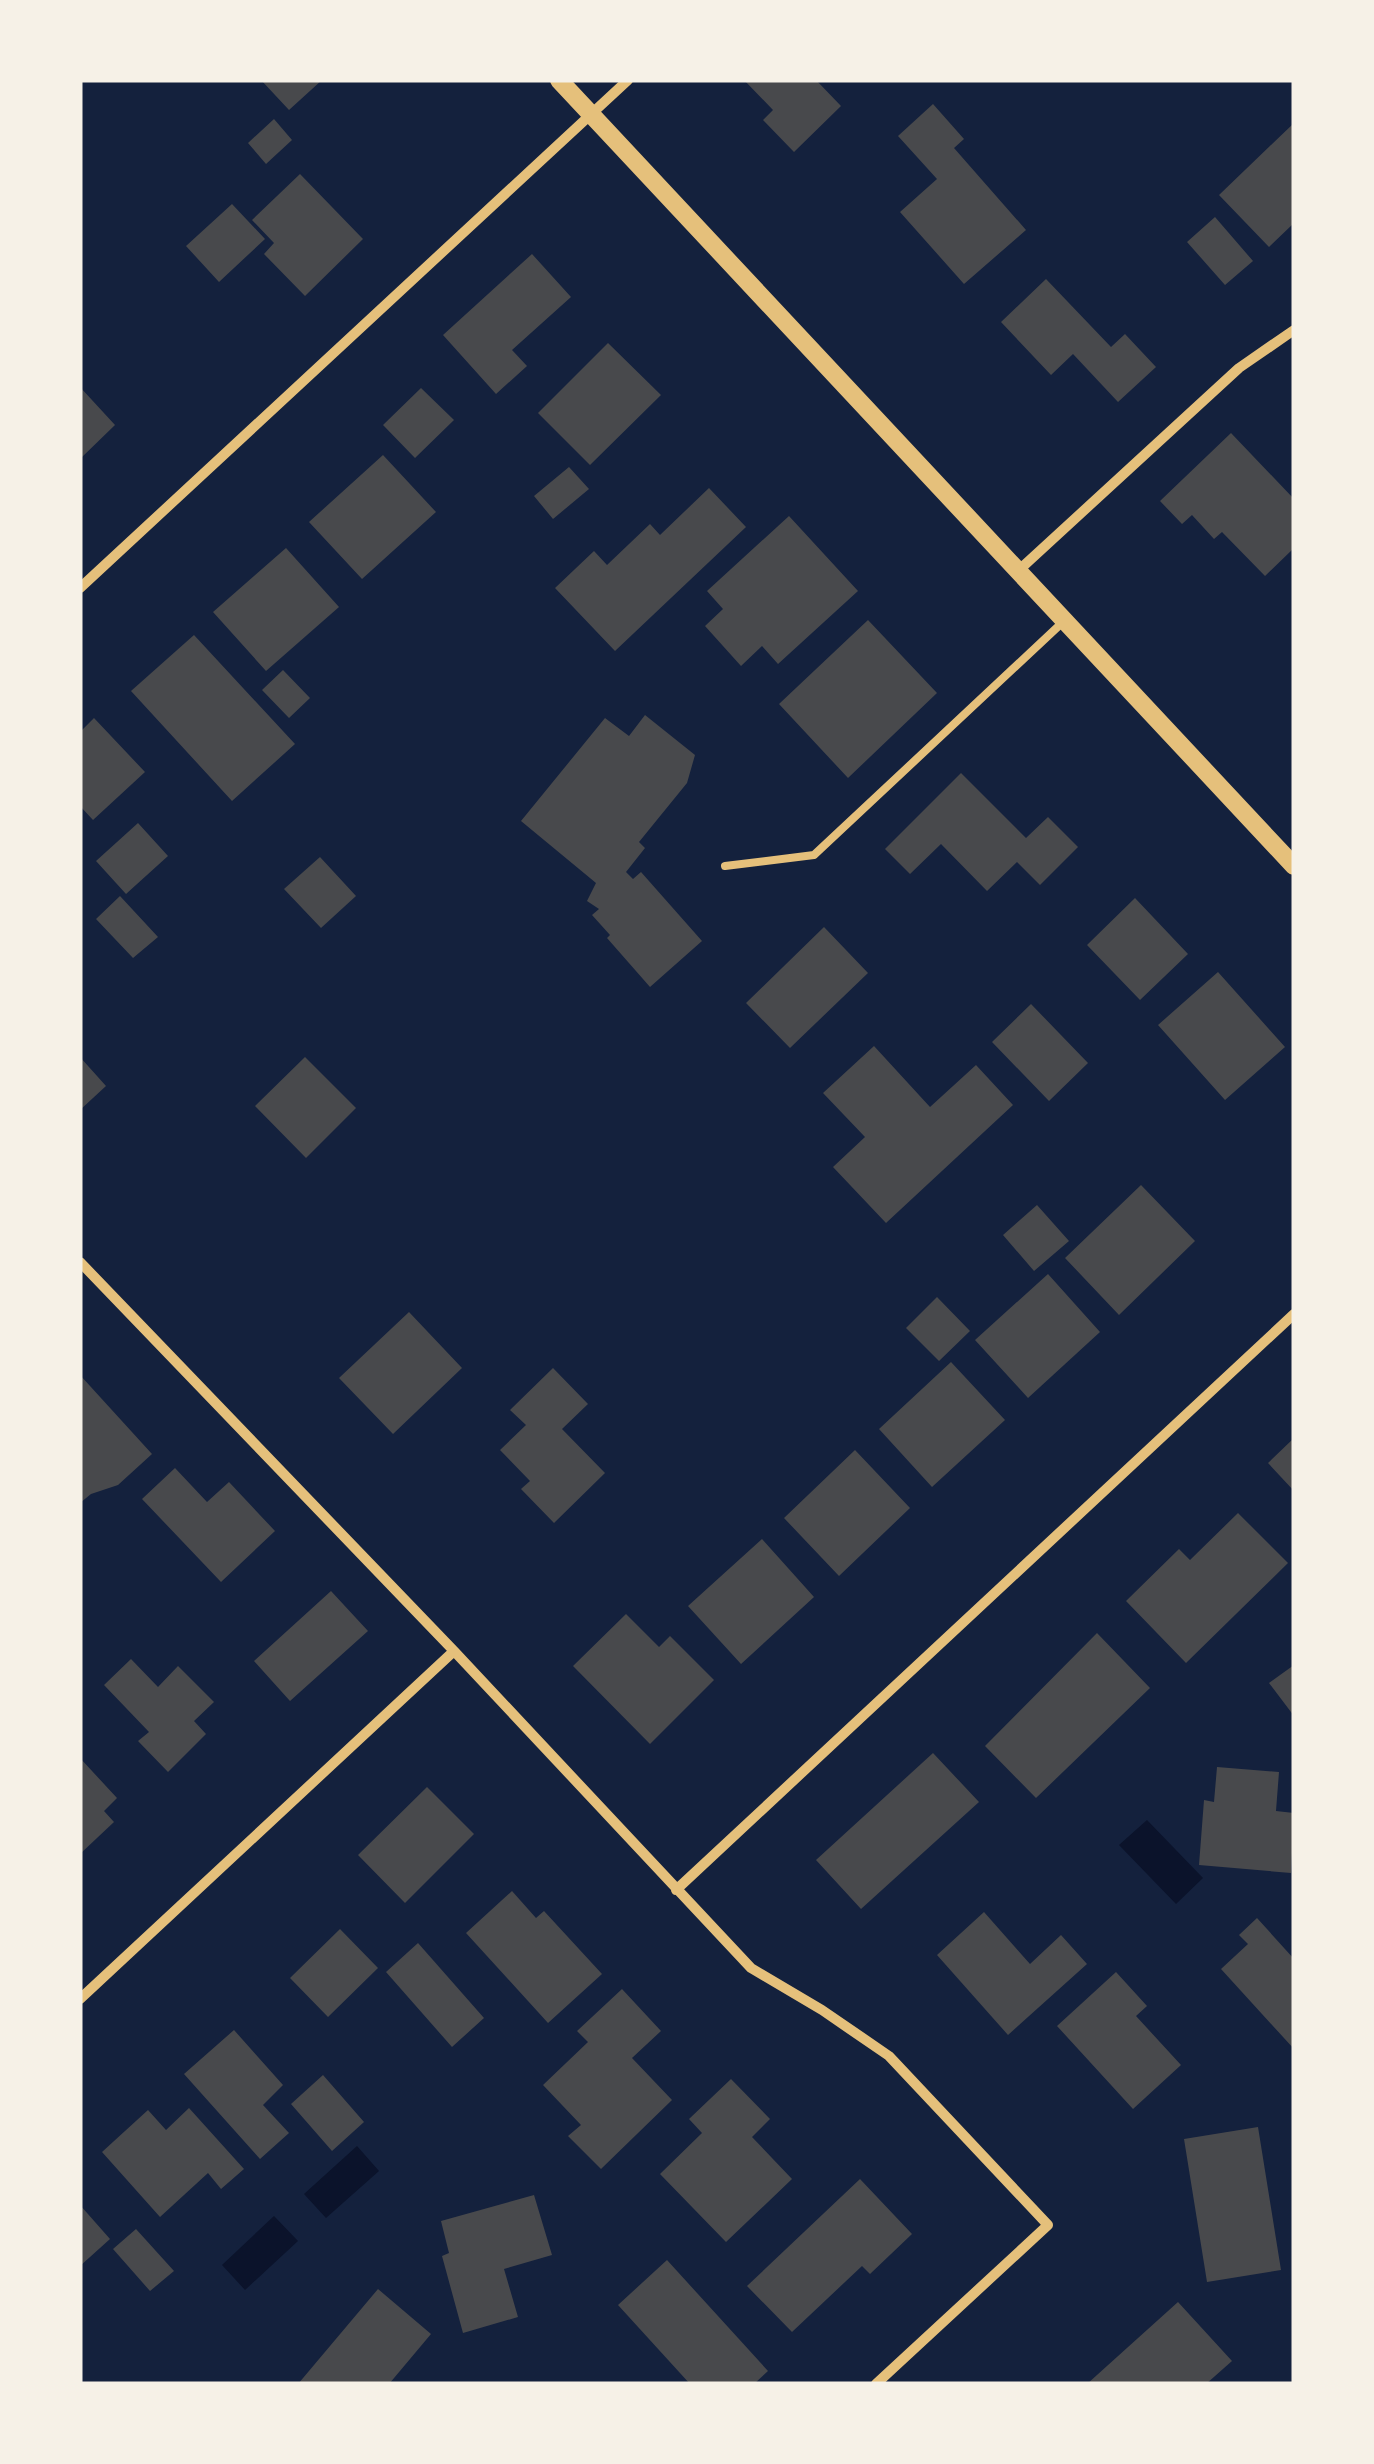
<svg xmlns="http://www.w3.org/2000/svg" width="1374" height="2464" font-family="Rubik,sans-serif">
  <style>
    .water { fill: #0b132b }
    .building { fill: #48494c }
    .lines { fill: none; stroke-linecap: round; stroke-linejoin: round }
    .service { stroke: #e5c07b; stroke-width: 8 }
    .minor { stroke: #e5c07b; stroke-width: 10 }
    .tertiary { stroke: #e5c07b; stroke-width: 18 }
  </style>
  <rect width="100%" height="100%" fill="#14213d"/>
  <path class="water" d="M 1147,1820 L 1203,1878 L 1176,1904 L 1119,1845 Z
    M 357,2146 L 379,2171 L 326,2218 L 304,2194 Z
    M 274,2216 L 298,2241 L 245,2290 L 222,2265 Z"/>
  <path class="building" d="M 261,80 L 322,80 L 289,110 Z
    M 744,80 L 816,80 L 841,106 L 794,152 L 763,120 L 773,110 Z
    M 933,104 L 964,139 L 954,148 L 1026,230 L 964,284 L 900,212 L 937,179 L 898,136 Z
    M 274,119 L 292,140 L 266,164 L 248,143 Z
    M 1294,123 L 1294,223 L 1269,247 L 1219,195 Z
    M 300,174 L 363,239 L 305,296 L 264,254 L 274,243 L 252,220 Z
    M 232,204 L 265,239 L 219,282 L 186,246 Z
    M 1215,217 L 1253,261 L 1225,285 L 1187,242 Z
    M 532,254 L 571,297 L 512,350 L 527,366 L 496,394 L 443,335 Z
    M 1046,279 L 1111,347 L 1125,334 L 1156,367 L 1118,402 L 1073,354 L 1051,375 L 1001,322 Z
    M 608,343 L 661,395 L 590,465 L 538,413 Z
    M 80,387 L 115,425 L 80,459 Z
    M 421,388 L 454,420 L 415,458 L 383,425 Z
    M 1231,433 L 1294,499 L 1294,548 L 1265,576 L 1222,532 L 1214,539 L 1192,515 L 1182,524 L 1160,501 Z
    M 383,455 L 436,512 L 362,579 L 309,522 Z
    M 569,467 L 589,489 L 553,519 L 534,496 Z
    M 709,488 L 746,527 L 615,651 L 555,588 L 594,551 L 607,565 L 650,524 L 660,535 Z
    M 789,516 L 858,591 L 778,664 L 762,646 L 741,666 L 705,626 L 723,609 L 707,591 Z
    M 286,548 L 339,607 L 266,671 L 213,612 Z
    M 868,620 L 937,693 L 848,778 L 779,704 Z
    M 194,635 L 295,744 L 232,801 L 131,691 Z
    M 283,670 L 310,698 L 289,718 L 262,690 Z
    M 645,715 L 695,755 L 687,783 L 639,842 L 645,848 L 626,872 L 633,879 L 641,872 L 702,941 L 650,987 L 607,938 L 610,935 L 592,915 L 599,909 L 587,901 L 596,883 L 521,821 L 605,718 L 629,736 Z
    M 94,718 L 145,772 L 93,820 L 80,806 L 80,732 Z
    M 961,773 L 1026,838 L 1048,817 L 1078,847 L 1040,885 L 1017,862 L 987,891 L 941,844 L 910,874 L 885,849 Z
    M 138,823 L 168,856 L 126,894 L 96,861 Z
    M 320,857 L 356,896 L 321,928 L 284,889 Z
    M 120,896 L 158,937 L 133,958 L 96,919 Z
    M 1135,898 L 1188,954 L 1140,1000 L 1087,945 Z
    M 824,927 L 868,973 L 790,1048 L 746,1003 Z
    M 1218,972 L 1285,1047 L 1225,1100 L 1158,1025 Z
    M 1031,1004 L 1088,1063 L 1049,1101 L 992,1042 Z
    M 874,1046 L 930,1107 L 976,1065 L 1013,1105 L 886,1223 L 833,1167 L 865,1137 L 823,1093 Z
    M 80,1057 L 106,1086 L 80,1110 Z
    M 305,1057 L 356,1108 L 306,1158 L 255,1106 Z
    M 1141,1185 L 1195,1241 L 1119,1315 L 1065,1258 Z
    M 1037,1205 L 1069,1241 L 1034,1271 L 1003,1235 Z
    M 1048,1274 L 1100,1332 L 1028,1398 L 975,1340 Z
    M 937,1297 L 970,1331 L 939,1361 L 906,1328 Z
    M 409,1312 L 462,1368 L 393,1434 L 339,1378 Z
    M 951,1362 L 1005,1420 L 932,1487 L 879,1429 Z
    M 553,1368 L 588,1404 L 562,1429 L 605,1473 L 554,1523 L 521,1489 L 530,1481 L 500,1450 L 526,1425 L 510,1410 Z
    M 80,1375 L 152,1454 L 118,1485 L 91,1494 L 80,1503 Z
    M 1294,1438 L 1294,1491 L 1268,1463 Z
    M 855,1450 L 910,1508 L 839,1576 L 784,1518 Z
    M 175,1468 L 207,1502 L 229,1482 L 275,1531 L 221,1582 L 142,1499 Z
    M 1238,1513 L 1288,1563 L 1186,1663 L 1126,1601 L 1179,1549 L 1190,1560 Z
    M 762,1539 L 814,1597 L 741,1664 L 688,1606 Z
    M 331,1591 L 368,1631 L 290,1701 L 254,1661 Z
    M 626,1614 L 659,1647 L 670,1636 L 714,1680 L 650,1744 L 573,1666 Z
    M 1097,1633 L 1150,1688 L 1036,1798 L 985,1746 Z
    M 131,1659 L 158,1687 L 178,1666 L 214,1702 L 194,1721 L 206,1734 L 168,1772 L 138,1741 L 149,1732 L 104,1685 Z
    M 1294,1665 L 1294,1716 L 1269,1683 Z
    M 933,1753 L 979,1802 L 861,1909 L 816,1860 Z
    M 80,1758 L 117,1798 L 104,1811 L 114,1822 L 80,1854 Z
    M 1217,1767 L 1279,1772 L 1276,1811 L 1294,1813 L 1291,1873 L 1199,1865 L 1204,1800 L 1214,1802 Z
    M 427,1787 L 474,1834 L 405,1903 L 358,1855 Z
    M 512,1891 L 536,1918 L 544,1911 L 602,1974 L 548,2023 L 466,1933 Z
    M 984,1912 L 1030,1964 L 1061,1935 L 1087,1964 L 1008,2035 L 937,1955 Z
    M 1257,1918 L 1294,1959 L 1294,2049 L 1221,1969 L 1248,1944 L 1239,1935 Z
    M 340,1929 L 378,1968 L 328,2017 L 290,1978 Z
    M 418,1943 L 484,2018 L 452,2047 L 386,1972 Z
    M 1116,1972 L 1147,2006 L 1136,2016 L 1181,2065 L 1133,2109 L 1057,2026 Z
    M 622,1989 L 661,2031 L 632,2058 L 672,2100 L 601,2169 L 568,2136 L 581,2125 L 543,2085 L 588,2042 L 577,2031 Z
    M 234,2030 L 283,2085 L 263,2105 L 289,2133 L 260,2159 L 184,2074 Z
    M 323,2075 L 364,2122 L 332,2151 L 291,2104 Z
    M 731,2079 L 770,2119 L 752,2137 L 792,2179 L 726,2242 L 660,2174 L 702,2133 L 689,2119 Z
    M 189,2108 L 244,2169 L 221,2189 L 208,2173 L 160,2217 L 102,2152 L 148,2110 L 166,2130 Z
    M 1258,2127 L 1281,2270 L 1207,2282 L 1184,2139 Z
    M 860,2179 L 912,2234 L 870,2274 L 862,2266 L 792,2332 L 747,2286 Z
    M 534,2195 L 552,2255 L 504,2269 L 518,2317 L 463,2333 L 442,2256 L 449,2253 L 441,2221 Z
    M 80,2205 L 110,2239 L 80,2266 Z
    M 136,2229 L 174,2271 L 150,2291 L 113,2249 Z
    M 667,2260 L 768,2371 L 754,2384 L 690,2384 L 618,2305 Z
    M 378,2289 L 431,2334 L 389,2384 L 298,2384 Z
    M 1178,2302 L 1232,2361 L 1206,2384 L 1087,2384 Z"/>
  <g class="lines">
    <path class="service" d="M 725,866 L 814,855 L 1064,621"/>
    <path class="minor" d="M 1018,571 L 1239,368 L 1294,330
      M 80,588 L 628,80
      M 80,1262 L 454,1651 L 751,1968 L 822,2010 L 889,2056 L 1048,2225 L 876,2384
      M 676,1890 L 1294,1314
      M 80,1999 L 454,1651"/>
    <path class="tertiary" d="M 559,80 L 1294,866"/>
  </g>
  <rect width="1374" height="2464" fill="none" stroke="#f6f1e7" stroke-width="165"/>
</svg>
